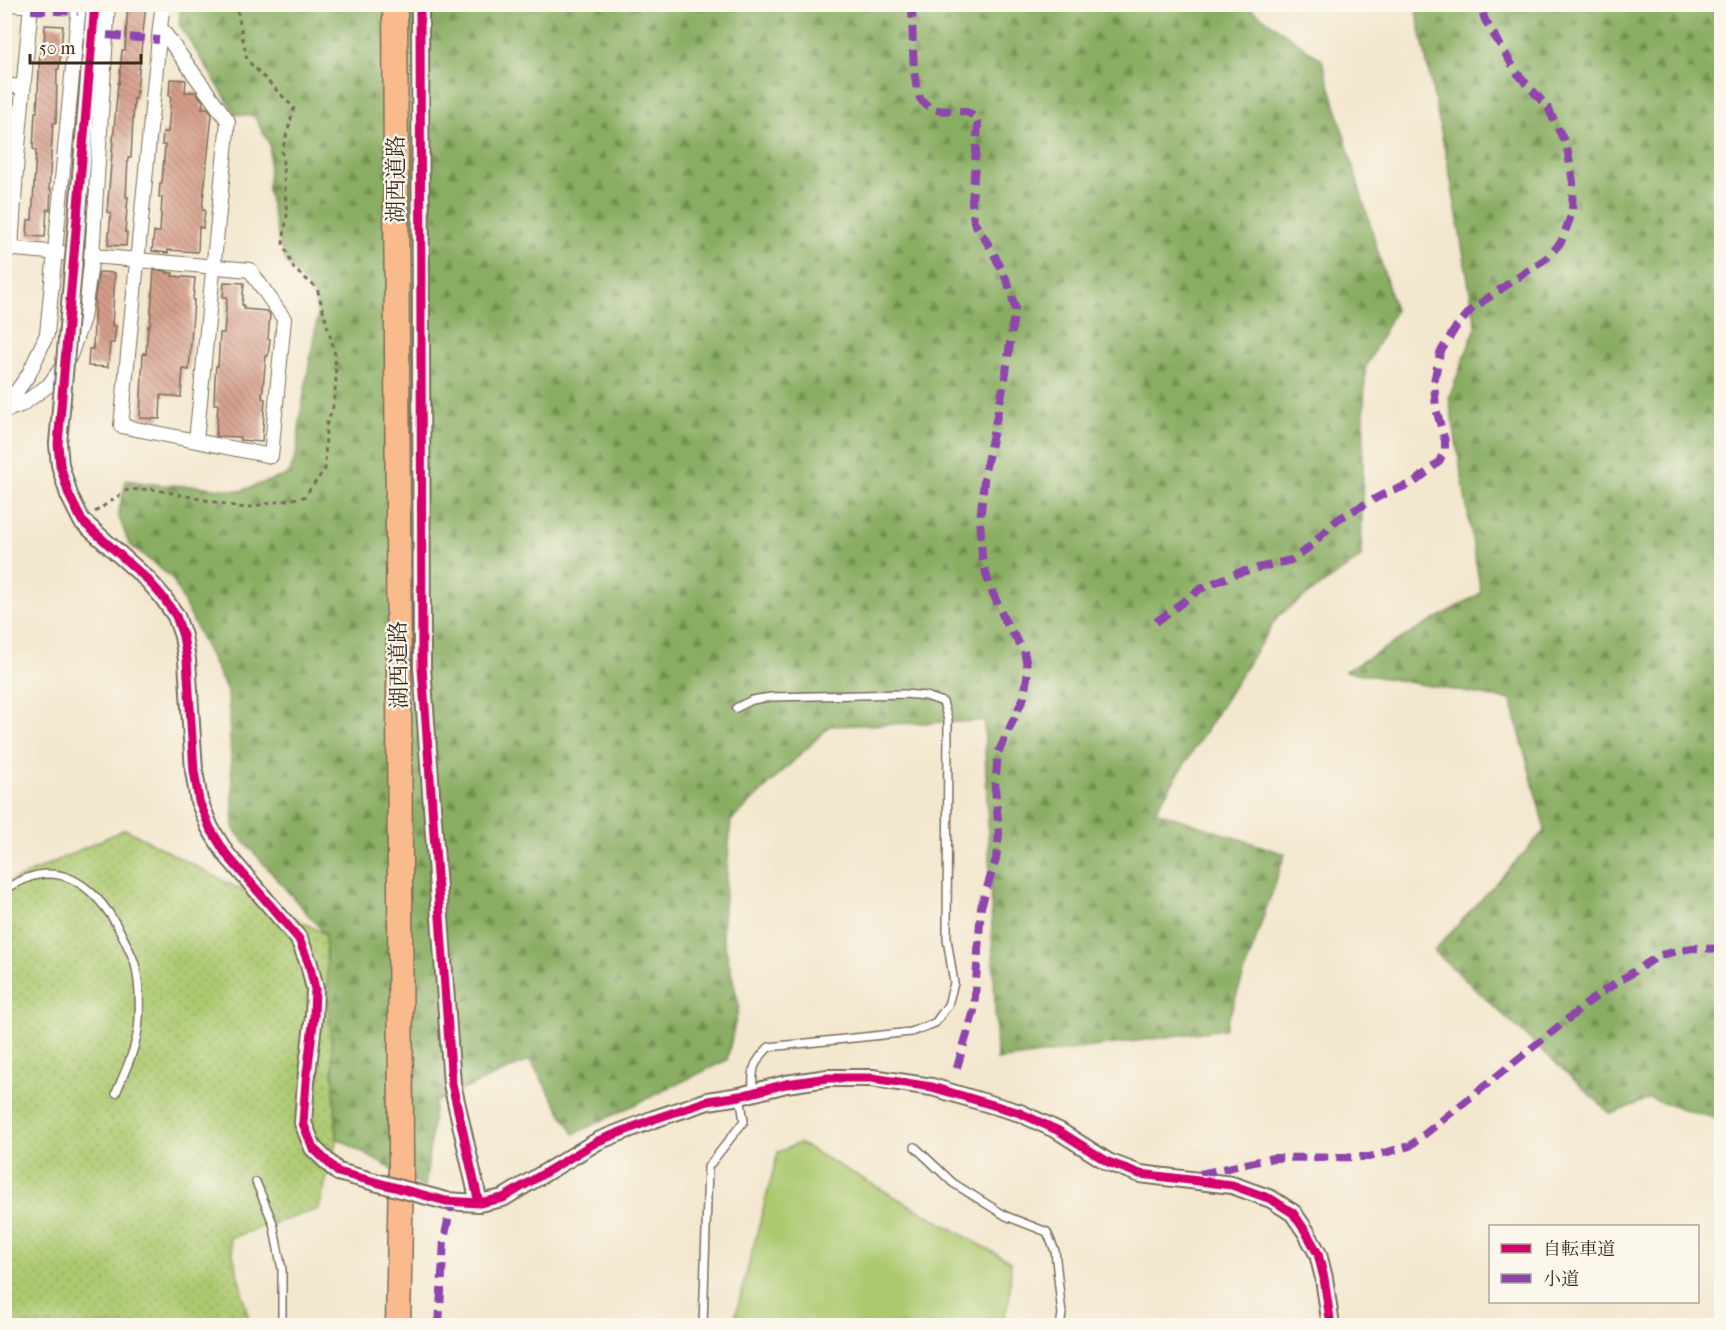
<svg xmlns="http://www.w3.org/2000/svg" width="1726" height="1330" font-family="'IM FELL French Canon','Noto Serif JP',serif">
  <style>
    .grass { fill: url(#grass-dots); stroke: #747a47; stroke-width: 1.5 }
    .forest { fill: url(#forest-firs); stroke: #626c40; stroke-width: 1.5 }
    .garden { fill: #acc970; stroke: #747a47; stroke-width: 1.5 }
    .building { fill: url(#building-back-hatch) }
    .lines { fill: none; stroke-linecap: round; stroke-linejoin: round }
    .service-casing { stroke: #7b6c5c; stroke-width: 10 }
    .minor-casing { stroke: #7b6c5c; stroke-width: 16 }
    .tertiary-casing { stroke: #7b6c5c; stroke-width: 20 }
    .motorway-casing { stroke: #7b6c5c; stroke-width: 27 }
    .path { stroke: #7b6c5c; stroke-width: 3; stroke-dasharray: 4.5 4.5; stroke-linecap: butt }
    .service { stroke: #fff; stroke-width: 7 }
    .minor { stroke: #fff; stroke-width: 14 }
    .tertiary { stroke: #fff; stroke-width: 16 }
    .motorway { stroke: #fabb8c; stroke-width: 24 }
    .tertiary-bridge-casing { stroke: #7b6c5c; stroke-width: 20; stroke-linecap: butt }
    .tertiary-bridge { stroke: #fff; stroke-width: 16 }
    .quiet { stroke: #8e44ad; stroke-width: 8; stroke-dasharray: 15 8; stroke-linecap: butt }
    .cycleway-casing { stroke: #fbf7ec; stroke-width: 13 }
    .cycleway { stroke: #d6006c; stroke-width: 9 }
    .labels { text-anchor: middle; stroke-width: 4.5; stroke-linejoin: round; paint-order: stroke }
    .street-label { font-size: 22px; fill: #3b2a1e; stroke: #fbf7ec }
  </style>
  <defs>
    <pattern id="grass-dots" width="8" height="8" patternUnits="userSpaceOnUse" patternTransform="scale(1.5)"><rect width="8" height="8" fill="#acc970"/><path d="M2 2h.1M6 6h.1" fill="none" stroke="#8da35b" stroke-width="1.8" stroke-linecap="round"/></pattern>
    <pattern id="forest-firs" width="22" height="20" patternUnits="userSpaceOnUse" patternTransform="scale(1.5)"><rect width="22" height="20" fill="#89ad62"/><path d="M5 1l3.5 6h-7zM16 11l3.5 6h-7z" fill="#718d50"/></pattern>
    <pattern id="building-back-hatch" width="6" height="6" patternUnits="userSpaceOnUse" patternTransform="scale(1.5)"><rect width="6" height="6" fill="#d59e8b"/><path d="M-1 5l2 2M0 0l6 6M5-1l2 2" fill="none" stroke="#ae8171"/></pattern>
  </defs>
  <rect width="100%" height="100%" fill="#fbf7ec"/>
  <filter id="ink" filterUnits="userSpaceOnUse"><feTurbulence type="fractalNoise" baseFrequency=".0167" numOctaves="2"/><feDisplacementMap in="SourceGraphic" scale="12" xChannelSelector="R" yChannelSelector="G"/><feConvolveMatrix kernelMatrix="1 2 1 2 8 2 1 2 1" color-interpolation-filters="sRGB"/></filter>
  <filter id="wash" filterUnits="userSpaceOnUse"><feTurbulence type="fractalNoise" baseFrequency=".008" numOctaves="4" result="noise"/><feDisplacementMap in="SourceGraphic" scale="24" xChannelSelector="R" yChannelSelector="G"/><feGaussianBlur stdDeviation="1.35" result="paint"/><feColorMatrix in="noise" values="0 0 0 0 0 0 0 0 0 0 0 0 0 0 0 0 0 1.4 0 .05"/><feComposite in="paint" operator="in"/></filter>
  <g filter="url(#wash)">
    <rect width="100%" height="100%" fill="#f3e7ce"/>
    <path class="grass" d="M 125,829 L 325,934 L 337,1138 L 319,1209 L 229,1238 L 250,1325 L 5,1325 L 4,885 Z"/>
    <path class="forest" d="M 181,5 L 1249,5 L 1251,9 L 1322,60 L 1395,310 L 1365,369 L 1361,557 L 1278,616 L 1155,811 L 1285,854 L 1225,1029 L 997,1060 L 984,721 L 830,726 L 731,821 L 722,933 L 739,1005 L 727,1060 L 574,1134 L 530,1060 L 435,1102 L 425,1188 L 337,1138 L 325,934 L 234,830 L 228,693 L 172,578 L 129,544 L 118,514 L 126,480 L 162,485 L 198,486 L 240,491 L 289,474 L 297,452 L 300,417 L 318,314 L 314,295 L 302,280 L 287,264 L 280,245 L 268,191 L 270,145 L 254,116 L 236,114 L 179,24 Z
      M 1415,5 L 1721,5 L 1721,1120 L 1649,1099 L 1611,1114 L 1434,951 L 1545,830 L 1511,700 L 1345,671 L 1481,593 L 1449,398 L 1476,327 L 1450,175 Z"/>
    <path class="garden" d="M 799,1143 L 1011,1262 L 1010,1296 L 1002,1325 L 733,1325 L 778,1152 Z"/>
    <g id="blocks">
      <path class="building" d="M 128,4 L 146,4 L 136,99 L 134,99 L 131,158 L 128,158 L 126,197 L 128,197 L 125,232 L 127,232 L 126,246 L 108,245 L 111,213 L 107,212 L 118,83 L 119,84 L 122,50 L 125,50 Z
        M 45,25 L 63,26 L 59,69 L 57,69 L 56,123 L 53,123 L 52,138 L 49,189 L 51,189 L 50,206 L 50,210 L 47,209 L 45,237 L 27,236 L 28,220 L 32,220 L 36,150 L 33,149 L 34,129 L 35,112 L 37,112 L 40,52 L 44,52 Z
        M 170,79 L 186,80 L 185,92 L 196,92 L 203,101 L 202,108 L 208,108 L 212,115 L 202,210 L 205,210 L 203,228 L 199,227 L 198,252 L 168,250 L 168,253 L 152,251 L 154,232 L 160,232 L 162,197 L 159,197 L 160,183 L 162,183 L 165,145 L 162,145 L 163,132 L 168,132 L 171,96 L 169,96 Z
        M 154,270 L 167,271 L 167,273 L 173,273 L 172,276 L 195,278 L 193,300 L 194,300 L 189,370 L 183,369 L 181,397 L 161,395 L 160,419 L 140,418 L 143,353 L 146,354 L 148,326 L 150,326 Z
        M 99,272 L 115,273 L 112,326 L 116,326 L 114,343 L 110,343 L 108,367 L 88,366 L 89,349 L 93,349 L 95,296 Z
        M 224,282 L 244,283 L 242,305 L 244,305 L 244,309 L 267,311 L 270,314 L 268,339 L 270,339 L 268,356 L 266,356 L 262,398 L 265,399 L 262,442 L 240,440 L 240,437 L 216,436 L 218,404 L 214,404 L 215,378 L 216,366 L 218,366 L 220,333 L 224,333 L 227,297 L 223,297 Z"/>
    </g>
  </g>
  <g filter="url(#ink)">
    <use href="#blocks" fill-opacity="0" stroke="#7b6c5c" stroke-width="1.5"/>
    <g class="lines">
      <defs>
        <path id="service" d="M 736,708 L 752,700 L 771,697 L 905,694 L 926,696 L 943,702 L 948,720 L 947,939 L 954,983 L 948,1005 L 935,1023 L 911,1032 L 769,1047 C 752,1064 752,1069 753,1093
          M 4,889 C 15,884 26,877 38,875 C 81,867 110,909 126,943 C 129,950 133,957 135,964 C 139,981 140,1001 139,1019 C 138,1045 126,1069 116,1093
          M 915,1147 L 953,1183 L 1006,1216 L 1047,1232 L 1055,1251 L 1062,1314 L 1060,1326
          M 256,1182 L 273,1223 L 282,1270 L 282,1326
          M 703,1326 L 708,1167 L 744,1121 L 740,1096"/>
        <path id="minor" d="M 12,4 L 31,6
          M 160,27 L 228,121 L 196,441
          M 4,85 L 23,87
          M 4,248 C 86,255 168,262 250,270 L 284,319 L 271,456 L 121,426 L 160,27 L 163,4
          M 11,249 L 16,169 L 31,4
          M 4,409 L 29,374 L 47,334 L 79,4
          M 4,411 L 21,405 L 49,385 L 70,356 L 83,318 L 92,256 L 108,4"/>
        <path id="tertiary" d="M 420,4 L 422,667 L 452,1084 L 479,1203
          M 80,188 L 95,4
          M 58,444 L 60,465 L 69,495 L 82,521 L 147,579 L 162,596 L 176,616 L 183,636 L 187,660 L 194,771 L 199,801 L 210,828 L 226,854 L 299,939 L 309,964 L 315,989 L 314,1016 L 306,1082 L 303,1123 L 313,1148 L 338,1172
          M 446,1201 L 479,1203 L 503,1198 L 598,1141 L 654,1119 L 708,1101 L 740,1096 L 786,1084 L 828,1078 L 872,1078 L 932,1087 L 1020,1113 L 1059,1131 L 1108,1162 L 1140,1174 L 1232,1185 L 1271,1199 L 1293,1213 L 1306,1232 L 1318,1254 L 1324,1278 L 1331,1326"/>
        <path id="motorway" d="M 395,4 L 400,869 L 401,1170 L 398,1326"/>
      </defs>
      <use href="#service" class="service-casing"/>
      <use href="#minor" class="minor-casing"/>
      <use href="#tertiary" class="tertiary-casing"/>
      <use href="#motorway" class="motorway-casing"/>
      <path class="path" d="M 95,512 L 127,490 L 152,489 L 244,508 L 304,497 L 325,469 L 326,426 L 333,407 L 336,381 L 335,354 L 317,288 L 294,269 L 283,243 L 287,216 L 282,151 L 294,108 L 247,60 L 236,4"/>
      <use href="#service" class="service"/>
      <use href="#minor" class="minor"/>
      <use href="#tertiary" class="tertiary"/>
      <use href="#motorway" class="motorway"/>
      <defs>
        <path id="tertiary-bridge" d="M 58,444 L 80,188
          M 338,1172 L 446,1201"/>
      </defs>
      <use href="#tertiary-bridge" class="tertiary-bridge-casing"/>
      <use href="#tertiary-bridge" class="tertiary-bridge"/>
      <path class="quiet" d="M 912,4 C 913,23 911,89 922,101 C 938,119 960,104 973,116 C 976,118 976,121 978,124 L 972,202 L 974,222 L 992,250 L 1008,283 L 1015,308 L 1005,379 L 985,471 L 980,521 L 982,559 L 989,584 L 1005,621 L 1024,651 L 1028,671 L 1024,697 L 998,753 L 995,787 L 999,834 L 996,859 L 981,907 L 974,1011 L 955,1074
        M 31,10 L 78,12
        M 107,35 L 159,40
        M 1156,622 L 1200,589 L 1237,573 L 1291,560 L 1307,549 L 1338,519 L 1382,495 L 1415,482 L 1439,462 L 1445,449 L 1445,441 L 1436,409 L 1434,382 L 1440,353 L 1456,327 L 1473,308 L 1548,257 L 1561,242 L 1572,213 L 1573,182 L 1567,147 L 1548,108 L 1517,73 L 1485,20 L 1480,4
        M 1200,1174 L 1273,1158 L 1369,1157 L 1410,1146 L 1599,994 L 1660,955 L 1692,948 L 1722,949
        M 439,1326 L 444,1240 L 452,1201"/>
      <defs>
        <path id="cycleway" d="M 95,4 L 58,444 L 60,465 L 69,495 L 82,521 L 147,579 L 162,596 L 176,616 L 183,636 L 187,660 L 194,771 L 199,801 L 210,828 L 226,854 L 299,939 L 309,964 L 315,989 L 314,1016 L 306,1082 L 303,1123 L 313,1148 L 338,1172 L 446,1201 L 479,1203 L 503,1198 L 598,1141 L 654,1119 L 708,1101 L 740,1096 L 786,1084 L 828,1078 L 872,1078 L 932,1087 L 1020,1113 L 1059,1131 L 1108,1162 L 1140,1174 L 1232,1185 L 1271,1199 L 1293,1213 L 1306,1232 L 1318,1254 L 1324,1278 L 1331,1326
          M 420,4 L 422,667 L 452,1084 L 479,1203"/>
      </defs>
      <use href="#cycleway" class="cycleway-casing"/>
      <use href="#cycleway" class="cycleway"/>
    </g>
  </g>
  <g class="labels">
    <g class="street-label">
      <text transform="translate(395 179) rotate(-90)" y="8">湖西道路</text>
      <text transform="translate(398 665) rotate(-91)" y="8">湖西道路</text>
    </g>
  </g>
  <rect width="1726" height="1330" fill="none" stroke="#fbf7ec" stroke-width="24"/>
  <rect x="1489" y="1225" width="210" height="78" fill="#fbf7ec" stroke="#aea59a" stroke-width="1.5"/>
  <rect x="1501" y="1244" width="30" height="9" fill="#d6006c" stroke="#aea59a" stroke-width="1.5"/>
  <text x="1543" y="1255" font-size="18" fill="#3b2a1e">自転車道</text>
  <rect x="1501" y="1274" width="30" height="9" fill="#8e44ad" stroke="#aea59a" stroke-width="1.5"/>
  <text x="1543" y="1285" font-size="18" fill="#3b2a1e">小道</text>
  <path d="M30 54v9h111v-9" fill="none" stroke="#3b2a1e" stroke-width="3"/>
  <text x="39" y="54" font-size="18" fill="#3b2a1e" stroke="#fbf7ec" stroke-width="4.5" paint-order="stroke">50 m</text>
</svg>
